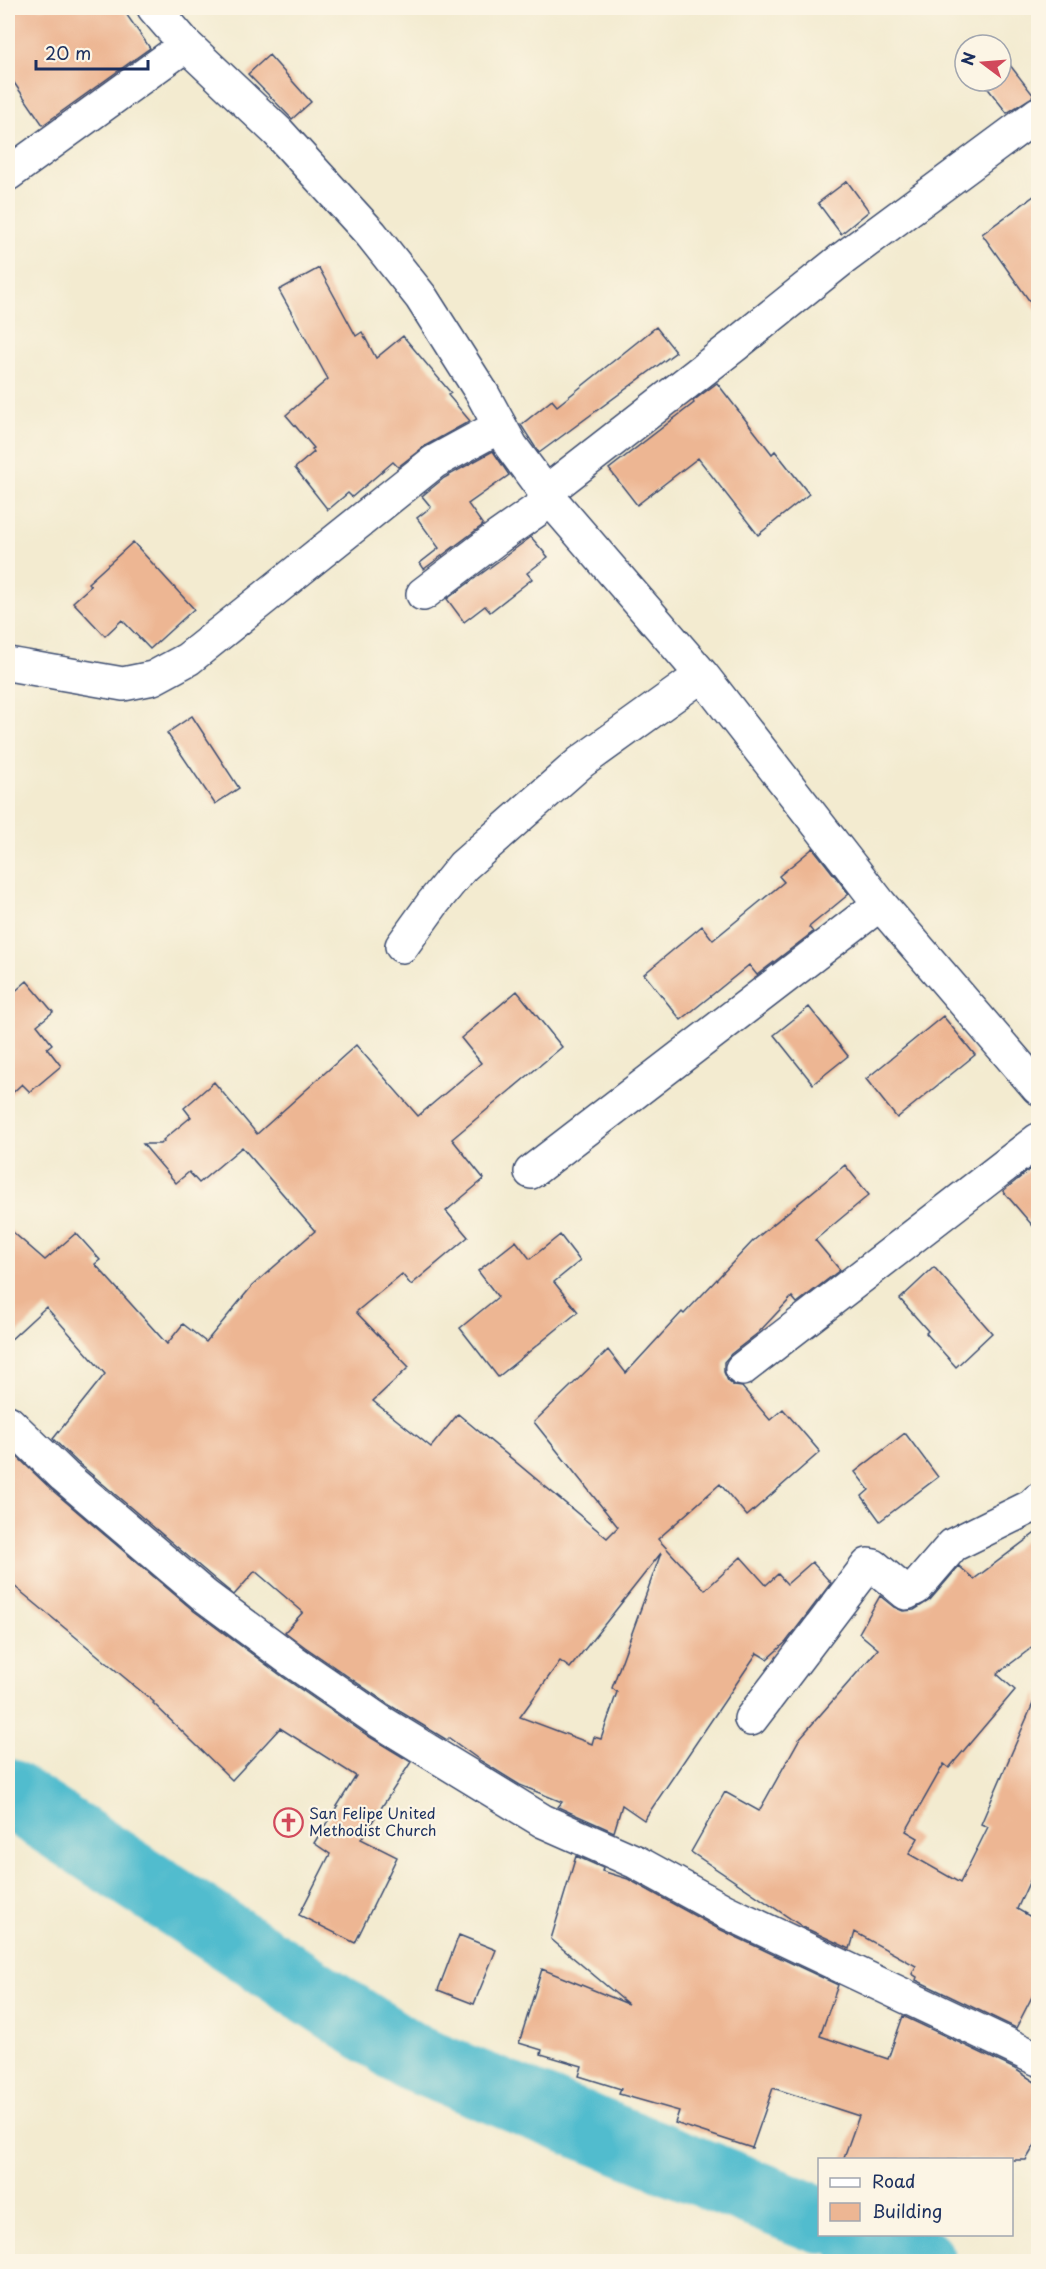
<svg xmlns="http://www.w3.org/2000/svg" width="1046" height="2269" font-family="'Playpen Sans',sans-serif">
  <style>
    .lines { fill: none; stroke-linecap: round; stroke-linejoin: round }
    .river { stroke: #51bcce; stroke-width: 68 }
    .building { fill: #edb693; fill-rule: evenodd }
    .minor-casing { stroke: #3b4b6f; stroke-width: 36 }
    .minor { stroke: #fff; stroke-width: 33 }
    .labels { text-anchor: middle; stroke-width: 4.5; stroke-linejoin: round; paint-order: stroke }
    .poi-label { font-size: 15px; fill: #1b2f5e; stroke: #fcf5e5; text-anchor: start }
  </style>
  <rect width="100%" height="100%" fill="#fcf5e5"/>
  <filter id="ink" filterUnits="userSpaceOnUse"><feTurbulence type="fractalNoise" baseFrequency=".0167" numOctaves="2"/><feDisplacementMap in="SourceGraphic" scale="12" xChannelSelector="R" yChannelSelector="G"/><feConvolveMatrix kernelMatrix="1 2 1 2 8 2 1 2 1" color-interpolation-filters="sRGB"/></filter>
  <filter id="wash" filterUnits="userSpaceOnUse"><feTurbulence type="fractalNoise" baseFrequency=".008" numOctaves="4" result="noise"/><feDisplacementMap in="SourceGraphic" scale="24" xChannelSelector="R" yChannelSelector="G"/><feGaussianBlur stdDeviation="1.35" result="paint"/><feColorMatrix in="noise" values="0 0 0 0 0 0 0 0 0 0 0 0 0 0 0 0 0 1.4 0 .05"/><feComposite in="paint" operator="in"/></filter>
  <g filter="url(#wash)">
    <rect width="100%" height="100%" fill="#f3ebd0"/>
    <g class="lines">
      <path class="river" d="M 8,1793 L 413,2058 L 820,2220
        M 855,2234 L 922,2262"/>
    </g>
    <g id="blocks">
      <path class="building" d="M 8,8 L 122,8 L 150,48 L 43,125 L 8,74 Z
        M 269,55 L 311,102 L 292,119 L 248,74 Z
        M 1006,60 L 1034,96 L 1007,113 L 982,81 L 1001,81 L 1001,64 Z
        M 847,181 L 869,211 L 841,234 L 818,203 Z
        M 1038,193 L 1038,313 L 982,234 Z
        M 319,268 L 356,336 L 362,332 L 376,358 L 403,336 L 451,393 L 448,395 L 470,421 L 425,446 L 398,467 L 393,462 L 352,497 L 348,493 L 328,510 L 295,468 L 314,452 L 312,449 L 314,448 L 286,415 L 328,379 L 279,290 Z
        M 656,327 L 676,352 L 539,453 L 521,425 L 552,400 L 557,406 Z
        M 717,383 L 772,454 L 775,451 L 809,494 L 758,535 L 698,458 L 637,505 L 609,469 L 694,403 L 693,401 Z
        M 493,451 L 509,475 L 468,504 L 483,525 L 424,569 L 420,563 L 439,548 L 417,518 L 431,507 L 422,496 L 444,478 Z
        M 531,537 L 548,557 L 527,573 L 532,579 L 490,612 L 485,606 L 464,622 L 447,599 Z
        M 133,542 L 194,609 L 150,649 L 122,620 L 105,636 L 73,602 L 91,586 L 88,583 Z
        M 192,716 L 239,788 L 215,804 L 167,733 Z
        M 813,848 L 849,894 L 809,927 L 813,932 L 757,975 L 749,965 L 681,1020 L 644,974 L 702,926 L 713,940 L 784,882 L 779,876 Z
        M 27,981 L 53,1012 L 37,1025 L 52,1044 L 47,1048 L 61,1066 L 30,1092 L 22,1084 L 8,1097 L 8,989 L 12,994 Z
        M 517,991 L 562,1047 L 452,1139 L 484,1179 L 446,1211 L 468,1237 L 411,1285 L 402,1274 L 356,1312 L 409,1367 L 373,1401 L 431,1447 L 458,1414 L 607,1538 L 618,1527 L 534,1422 L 608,1350 L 626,1373 L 682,1312 L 684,1314 L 753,1241 L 845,1165 L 869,1195 L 815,1240 L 840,1270 L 797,1303 L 792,1297 L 758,1333 L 731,1354 L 724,1362 L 724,1372 L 728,1381 L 734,1386 L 742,1387 L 770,1420 L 783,1409 L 820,1452 L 747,1516 L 720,1484 L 658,1539 L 705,1590 L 741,1557 L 766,1585 L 778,1574 L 787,1584 L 812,1562 L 831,1583 L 786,1642 L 767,1659 L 757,1653 L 644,1820 L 622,1805 L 614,1832 L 558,1807 L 562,1802 L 520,1785 L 481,1761 L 449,1738 L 447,1740 L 391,1706 L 305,1647 L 285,1632 L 303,1612 L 255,1571 L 234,1595 L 217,1581 L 77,1462 L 53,1439 L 105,1374 L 46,1307 L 8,1342 L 8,1228 L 45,1260 L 76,1233 L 100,1260 L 95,1264 L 167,1344 L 183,1324 L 206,1342 L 252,1286 L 315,1231 L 242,1147 L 199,1183 L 189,1172 L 176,1183 L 143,1144 L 161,1144 L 164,1141 L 163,1140 L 191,1117 L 184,1108 L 214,1082 L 257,1134 L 356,1045 L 418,1116 L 481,1063 L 461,1038 ZM 661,1553 L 612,1688 L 617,1692 L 601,1739 L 594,1737 L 592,1744 L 520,1717 L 560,1661 L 570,1668 Z
        M 809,1007 L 848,1056 L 813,1084 L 774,1035 Z
        M 943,1016 L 975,1055 L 897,1118 L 866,1079 Z
        M 1038,1163 L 1038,1232 L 1003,1191 Z
        M 560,1235 L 580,1261 L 554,1282 L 578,1312 L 498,1377 L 460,1328 L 498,1297 L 478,1271 L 516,1241 L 530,1259 Z
        M 934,1267 L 992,1333 L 956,1367 L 926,1333 L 928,1331 L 900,1299 Z
        M 905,1433 L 938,1477 L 880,1521 L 862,1496 L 869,1490 L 855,1472 Z
        M 8,1448 L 52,1490 L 194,1611 L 283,1677 L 370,1737 L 411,1762 L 361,1839 L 397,1857 L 355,1943 L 299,1915 L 330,1854 L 314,1843 L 356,1776 L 280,1728 L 232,1780 L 153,1703 L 154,1702 L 8,1581 Z
        M 1038,1531 L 1038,1643 L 997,1674 L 1015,1690 L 949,1768 L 944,1764 L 906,1831 L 918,1838 L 909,1854 L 960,1883 L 988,1827 L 981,1824 L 1038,1692 L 1038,1863 L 1017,1909 L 1038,1921 L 1038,1985 L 1016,2028 L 916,1980 L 917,1977 L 912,1974 L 916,1966 L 855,1932 L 850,1949 L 803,1927 L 691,1852 L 725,1792 L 759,1811 L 800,1738 L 878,1649 L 859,1633 L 880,1596 L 894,1607 L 903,1611 L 914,1610 L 930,1600 L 959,1566 L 974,1579 Z
        M 576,1856 L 603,1868 L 602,1871 L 628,1879 L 717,1928 L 838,1985 L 820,2036 L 888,2059 L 903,2016 L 1015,2069 L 1038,2084 L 1038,2140 L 1026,2160 L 843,2160 L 859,2116 L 773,2088 L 752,2148 L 675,2123 L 679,2111 L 619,2094 L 621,2089 L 579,2076 L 582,2066 L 541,2054 L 542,2050 L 519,2043 L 542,1969 L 628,2004 L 551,1939 Z
        M 459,1935 L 496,1950 L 474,2004 L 438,1990 Z"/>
    </g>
  </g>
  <g filter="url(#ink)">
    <use href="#blocks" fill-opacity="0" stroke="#3b4b6f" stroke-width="1.5"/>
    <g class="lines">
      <defs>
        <path id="minor" d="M 154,8 L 186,45 L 278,132 L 371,234 L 421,297 L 482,393 L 511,446 L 551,500 L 702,675 L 880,904 L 1038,1088
          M 8,174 L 186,45
          M 545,493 L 735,345 L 841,260 L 1038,114
          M 423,594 L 498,537 L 551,500
          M 8,664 L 123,684 L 153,678 L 188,659 L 434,462 L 500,426
          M 402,946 L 433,903 L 463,866 L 581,762 L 702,675
          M 531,1172 L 880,904
          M 742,1369 L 1038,1140
          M 8,1422 L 64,1476 L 205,1596 L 294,1662 L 381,1722 L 543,1821 L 636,1862 L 725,1911 L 1038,2059
          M 751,1719 L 868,1565 L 874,1566 L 906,1593 L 916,1588 L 953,1545 L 1032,1506 L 1038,1500"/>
      </defs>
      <use href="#minor" class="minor-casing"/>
      <use href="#minor" class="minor"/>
    </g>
  </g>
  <defs>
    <symbol id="church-ring" viewBox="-11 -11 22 22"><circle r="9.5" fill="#fcf5e5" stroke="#d1495b" stroke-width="1.5"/><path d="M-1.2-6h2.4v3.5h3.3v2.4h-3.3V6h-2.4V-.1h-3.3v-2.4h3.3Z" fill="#d1495b"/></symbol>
  </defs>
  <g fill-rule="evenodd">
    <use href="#church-ring" x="272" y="1806" width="33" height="33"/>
  </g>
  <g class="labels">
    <g class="poi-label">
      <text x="309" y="1819">San Felipe United<tspan x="309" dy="17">Methodist Church</tspan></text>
    </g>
  </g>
  <rect width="1046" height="2269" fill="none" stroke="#fcf5e5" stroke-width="30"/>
  <rect x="818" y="2158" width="195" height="78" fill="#fcf5e5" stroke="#a2a6af" stroke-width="1.5"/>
  <rect x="830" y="2178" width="30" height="9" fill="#ffffff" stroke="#a2a6af" stroke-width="1.5"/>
  <text x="872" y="2188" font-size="18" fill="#1b2f5e">Road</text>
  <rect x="830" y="2203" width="30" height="18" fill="#edb693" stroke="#a2a6af" stroke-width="1.5"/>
  <text x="872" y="2218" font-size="18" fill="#1b2f5e">Building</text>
  <g transform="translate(983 63) rotate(286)"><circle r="28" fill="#fcf5e5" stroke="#a2a6af" stroke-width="1.5"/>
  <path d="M0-4.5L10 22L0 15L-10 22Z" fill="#d1495b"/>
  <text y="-9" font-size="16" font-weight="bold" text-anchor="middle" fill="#1b2f5e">N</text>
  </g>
  <path d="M36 60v9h112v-9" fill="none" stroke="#1b2f5e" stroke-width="3"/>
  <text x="45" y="60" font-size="18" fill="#1b2f5e" stroke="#fcf5e5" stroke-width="4.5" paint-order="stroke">20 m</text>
</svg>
